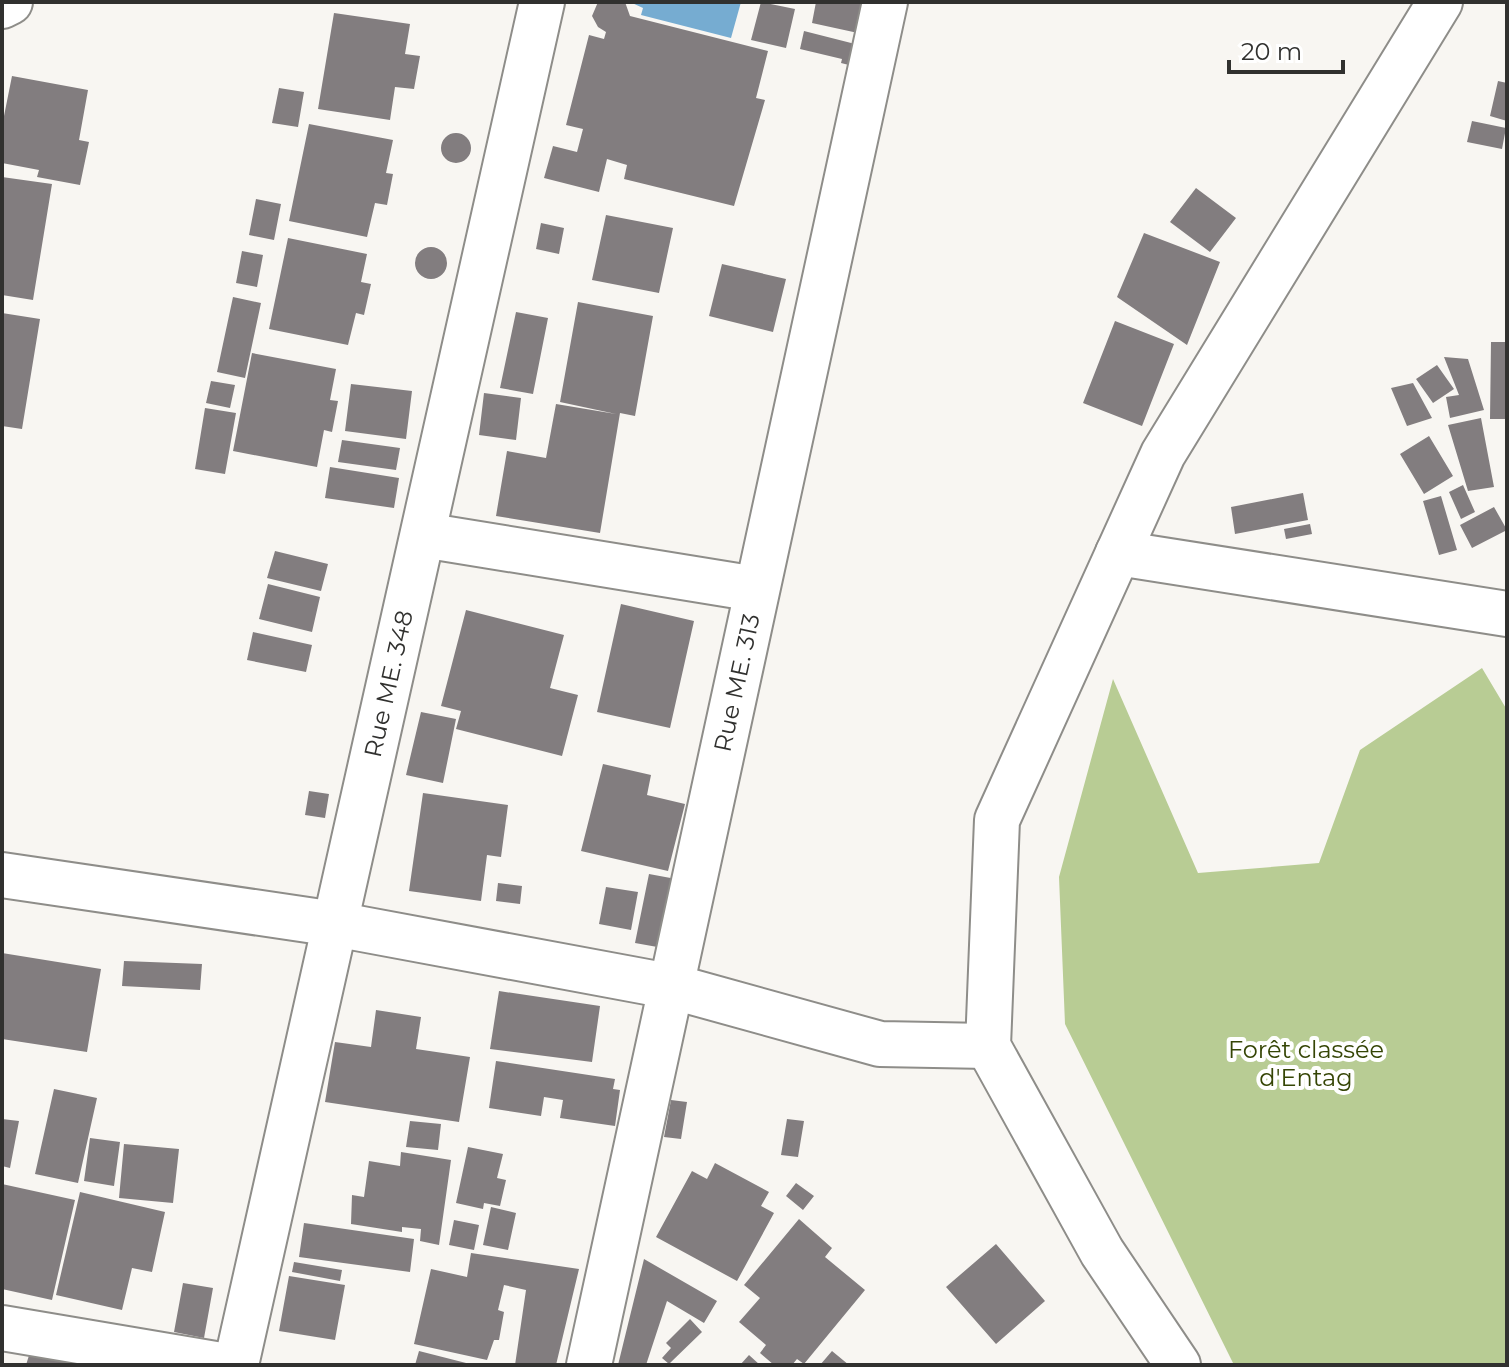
<svg xmlns="http://www.w3.org/2000/svg" width="1509" height="1367" font-family="Montserrat,sans-serif">
  <style>
    .forest { fill: #b8cc94 }
    .water { fill: #76acd1 }
    .building { fill: #827d7f }
    .lines { fill: none; stroke-linecap: round; stroke-linejoin: round }
    .minor-casing { stroke: #8e8d89; stroke-width: 48 }
    .minor { stroke: #fff; stroke-width: 44 }
    .labels { text-anchor: middle; stroke-width: 8; stroke-linejoin: round; paint-order: stroke }
    .street-label { font-size: 24px; fill: #31312f; stroke: #fff }
    .park-label { font-size: 24px; fill: #354505; stroke: #fff }
  </style>
  <rect width="100%" height="100%" fill="#f8f6f2"/>
  <path class="forest" d="M 1482,668 L 1507,710 L 1507,1365 L 1234,1365 L 1065,1024 L 1059,877 L 1113,679 L 1198,873 L 1319,863 L 1360,750 Z"/>
  <path class="water" d="M 630,2 L 741,2 L 731,38 L 641,15 L 643,8 Z"/>
  <path class="building" d="M 598,2 L 625,2 L 630,16 L 768,51 L 756,98 L 765,100 L 734,206 L 624,179 L 627,165 L 607,159 L 599,192 L 544,178 L 553,146 L 577,152 L 583,129 L 566,125 L 589,35 L 604,39 L 606,32 L 598,27 L 592,16 Z
    M 761,2 L 795,9 L 786,48 L 751,40 Z
    M 816,2 L 866,2 L 858,33 L 812,23 Z
    M 334,13 L 410,24 L 405,54 L 420,56 L 414,89 L 395,87 L 390,120 L 318,109 Z
    M 804,31 L 859,45 L 853,66 L 841,63 L 842,59 L 800,49 Z
    M 12,76 L 88,90 L 79,140 L 89,142 L 80,185 L 37,177 L 39,170 L 2,163 L 2,126 Z
    M 1498,81 L 1507,83 L 1507,121 L 1490,116 Z
    M 279,88 L 304,92 L 298,127 L 272,123 Z
    M 1472,121 L 1506,128 L 1502,149 L 1467,142 Z
    M 309,124 L 393,140 L 386,173 L 393,174 L 387,205 L 375,203 L 367,237 L 289,221 Z
    M441 148a15 15 0 1 1 30 0a15 15 0 1 1-30 0Z
    M 2,177 L 52,184 L 33,300 L 2,295 Z
    M 1196,188 L 1236,218 L 1210,252 L 1170,222 Z
    M 256,199 L 281,204 L 274,240 L 249,235 Z
    M 606,215 L 673,228 L 659,293 L 592,280 Z
    M 541,223 L 564,228 L 559,254 L 536,249 Z
    M 1144,233 L 1220,262 L 1187,345 L 1117,297 Z
    M 288,238 L 367,254 L 361,282 L 371,284 L 364,315 L 356,313 L 348,345 L 269,329 Z
    M415 263a16 16 0 1 1 32 0a16 16 0 1 1-32 0Z
    M 242,251 L 263,255 L 257,287 L 236,283 Z
    M 722,264 L 786,279 L 773,332 L 709,316 Z
    M 233,297 L 261,303 L 245,378 L 217,372 Z
    M 578,302 L 653,316 L 635,416 L 620,413 L 600,533 L 496,516 L 507,451 L 546,458 L 556,404 L 616,414 L 560,402 Z
    M 516,312 L 548,318 L 533,394 L 500,388 Z
    M 2,313 L 40,319 L 22,429 L 2,426 Z
    M 1115,321 L 1174,344 L 1142,426 L 1083,403 Z
    M 1491,342 L 1507,342 L 1507,419 L 1490,419 Z
    M 252,353 L 336,369 L 330,400 L 338,401 L 332,432 L 324,430 L 317,467 L 233,451 Z
    M 1444,357 L 1468,359 L 1484,410 L 1450,418 L 1446,397 L 1459,395 Z
    M 1437,365 L 1454,389 L 1433,403 L 1416,379 Z
    M 211,381 L 235,385 L 230,408 L 206,403 Z
    M 1413,383 L 1432,418 L 1407,426 L 1391,388 Z
    M 351,384 L 412,391 L 406,439 L 345,431 Z
    M 484,393 L 521,398 L 516,440 L 479,435 Z
    M 205,408 L 236,413 L 225,474 L 195,469 Z
    M 1481,418 L 1494,487 L 1468,491 L 1448,425 Z
    M 1429,436 L 1453,476 L 1424,494 L 1400,454 Z
    M 342,440 L 400,448 L 396,470 L 338,462 Z
    M 330,467 L 399,478 L 394,508 L 325,498 Z
    M 1463,485 L 1475,512 L 1461,519 L 1449,492 Z
    M 1303,493 L 1308,520 L 1235,534 L 1231,507 Z
    M 1441,496 L 1457,550 L 1439,555 L 1423,501 Z
    M 1494,507 L 1507,530 L 1472,548 L 1460,525 Z
    M 1310,524 L 1312,534 L 1286,539 L 1284,529 Z
    M 275,551 L 328,564 L 321,591 L 267,578 Z
    M 268,584 L 320,597 L 312,632 L 259,619 Z
    M 621,604 L 694,621 L 670,728 L 597,712 Z
    M 466,610 L 564,635 L 550,688 L 578,695 L 562,756 L 456,729 L 461,711 L 441,706 Z
    M 253,632 L 312,645 L 306,672 L 247,660 Z
    M 421,712 L 456,719 L 443,783 L 406,775 Z
    M 603,764 L 651,775 L 647,795 L 685,804 L 668,871 L 581,851 Z
    M 309,791 L 329,794 L 325,818 L 305,815 Z
    M 423,793 L 508,805 L 501,857 L 487,855 L 481,901 L 409,891 Z
    M 649,874 L 676,879 L 663,948 L 635,943 Z
    M 498,883 L 522,886 L 520,904 L 496,901 Z
    M 606,887 L 638,892 L 631,930 L 599,924 Z
    M 2,953 L 101,969 L 87,1052 L 2,1039 Z
    M 124,961 L 202,964 L 200,990 L 122,986 Z
    M 499,991 L 600,1006 L 592,1062 L 490,1049 Z
    M 376,1010 L 421,1017 L 416,1049 L 470,1057 L 459,1122 L 325,1102 L 335,1042 L 371,1047 Z
    M 496,1061 L 615,1079 L 613,1089 L 620,1090 L 615,1126 L 560,1118 L 563,1100 L 544,1097 L 541,1116 L 489,1108 Z
    M 54,1089 L 97,1098 L 78,1183 L 35,1174 Z
    M 671,1100 L 687,1102 L 681,1139 L 664,1137 Z
    M 2,1119 L 19,1121 L 10,1168 L 2,1166 Z
    M 787,1119 L 804,1121 L 798,1157 L 781,1155 Z
    M 410,1121 L 441,1124 L 438,1150 L 406,1147 Z
    M 90,1138 L 120,1142 L 114,1186 L 84,1181 Z
    M 124,1144 L 179,1149 L 173,1203 L 119,1198 Z
    M 468,1147 L 503,1154 L 497,1178 L 506,1180 L 500,1206 L 484,1203 L 483,1209 L 456,1203 Z
    M 401,1152 L 451,1160 L 439,1245 L 420,1241 L 421,1229 L 402,1227 L 402,1232 L 351,1224 L 352,1195 L 364,1197 L 369,1161 L 400,1166 Z
    M 715,1163 L 769,1192 L 761,1206 L 774,1213 L 737,1281 L 656,1237 L 692,1171 L 707,1179 Z
    M 796,1183 L 814,1196 L 803,1210 L 786,1196 Z
    M 2,1184 L 75,1200 L 52,1300 L 2,1289 Z
    M 80,1192 L 165,1212 L 152,1272 L 132,1268 L 122,1310 L 56,1295 Z
    M 491,1207 L 516,1213 L 508,1250 L 483,1245 Z
    M 799,1219 L 832,1248 L 825,1257 L 865,1290 L 804,1364 L 797,1359 L 792,1365 L 774,1365 L 760,1353 L 766,1345 L 739,1322 L 760,1298 L 744,1285 Z
    M 454,1220 L 479,1225 L 474,1250 L 449,1245 Z
    M 304,1223 L 414,1239 L 410,1272 L 299,1257 Z
    M 996,1244 L 1045,1301 L 996,1344 L 946,1287 Z
    M 471,1253 L 579,1269 L 556,1365 L 515,1365 L 526,1290 L 504,1285 L 498,1310 L 504,1312 L 499,1340 L 494,1340 L 487,1360 L 414,1344 L 431,1269 L 467,1277 Z
    M 644,1259 L 717,1301 L 704,1323 L 667,1301 L 646,1365 L 618,1365 Z
    M 294,1262 L 342,1270 L 340,1281 L 292,1272 Z
    M 289,1276 L 345,1285 L 335,1340 L 279,1331 Z
    M 183,1283 L 213,1288 L 204,1338 L 174,1332 Z
    M 690,1319 L 702,1332 L 669,1364 L 662,1358 L 671,1348 L 666,1343 Z
    M 31,1349 L 91,1365 L 26,1365 Z
    M 419,1351 L 470,1364 L 470,1365 L 415,1365 Z
    M 832,1351 L 849,1365 L 820,1365 Z
    M 749,1355 L 760,1365 L 740,1365 Z"/>
  <g class="lines">
    <defs>
      <g id="minor">
        <path d="M 2,6 L 10,2"/>
        <path d="M 423,535 L 756,589"/>
        <path d="M 1118,553 L 1507,614"/>
        <path d="M 2,875 L 335,924 L 674,987 L 880,1044 L 988,1046"/>
        <path d="M 2,1328 L 221,1365"/>
        <path id="s1" d="M 236,1365 L 542,2"/>
        <path id="s2" d="M 589,1365 L 885,2"/>
        <path d="M 1178,1365 L 1102,1252 L 988,1046 L 997,820 L 1163,454 L 1440,2"/>
      </g>
    </defs>
    <use href="#minor" class="minor-casing"/>
    <use href="#minor" class="minor"/>
  </g>
  <g class="labels">
    <g class="street-label">
      <text dy="8" stroke="none"><textPath href="#s1" startOffset="698">Rue ME. 348</textPath></text>
      <text dy="8" stroke="none"><textPath href="#s2" startOffset="698">Rue ME. 313</textPath></text>
    </g>
    <g class="park-label">
      <text x="1306" y="1058">Forêt classée<tspan x="1306" dy="28">d'Entag</tspan></text>
    </g>
  </g>
  <rect width="1509" height="1367" fill="none" stroke="#31312f" stroke-width="8"/>
  <path d="M1229 60v12h114v-12" fill="none" stroke="#31312f" stroke-width="4"/>
  <text x="1241" y="60" font-size="24" fill="#31312f" stroke="#ffffff" stroke-width="6" paint-order="stroke">20 m</text>
</svg>
